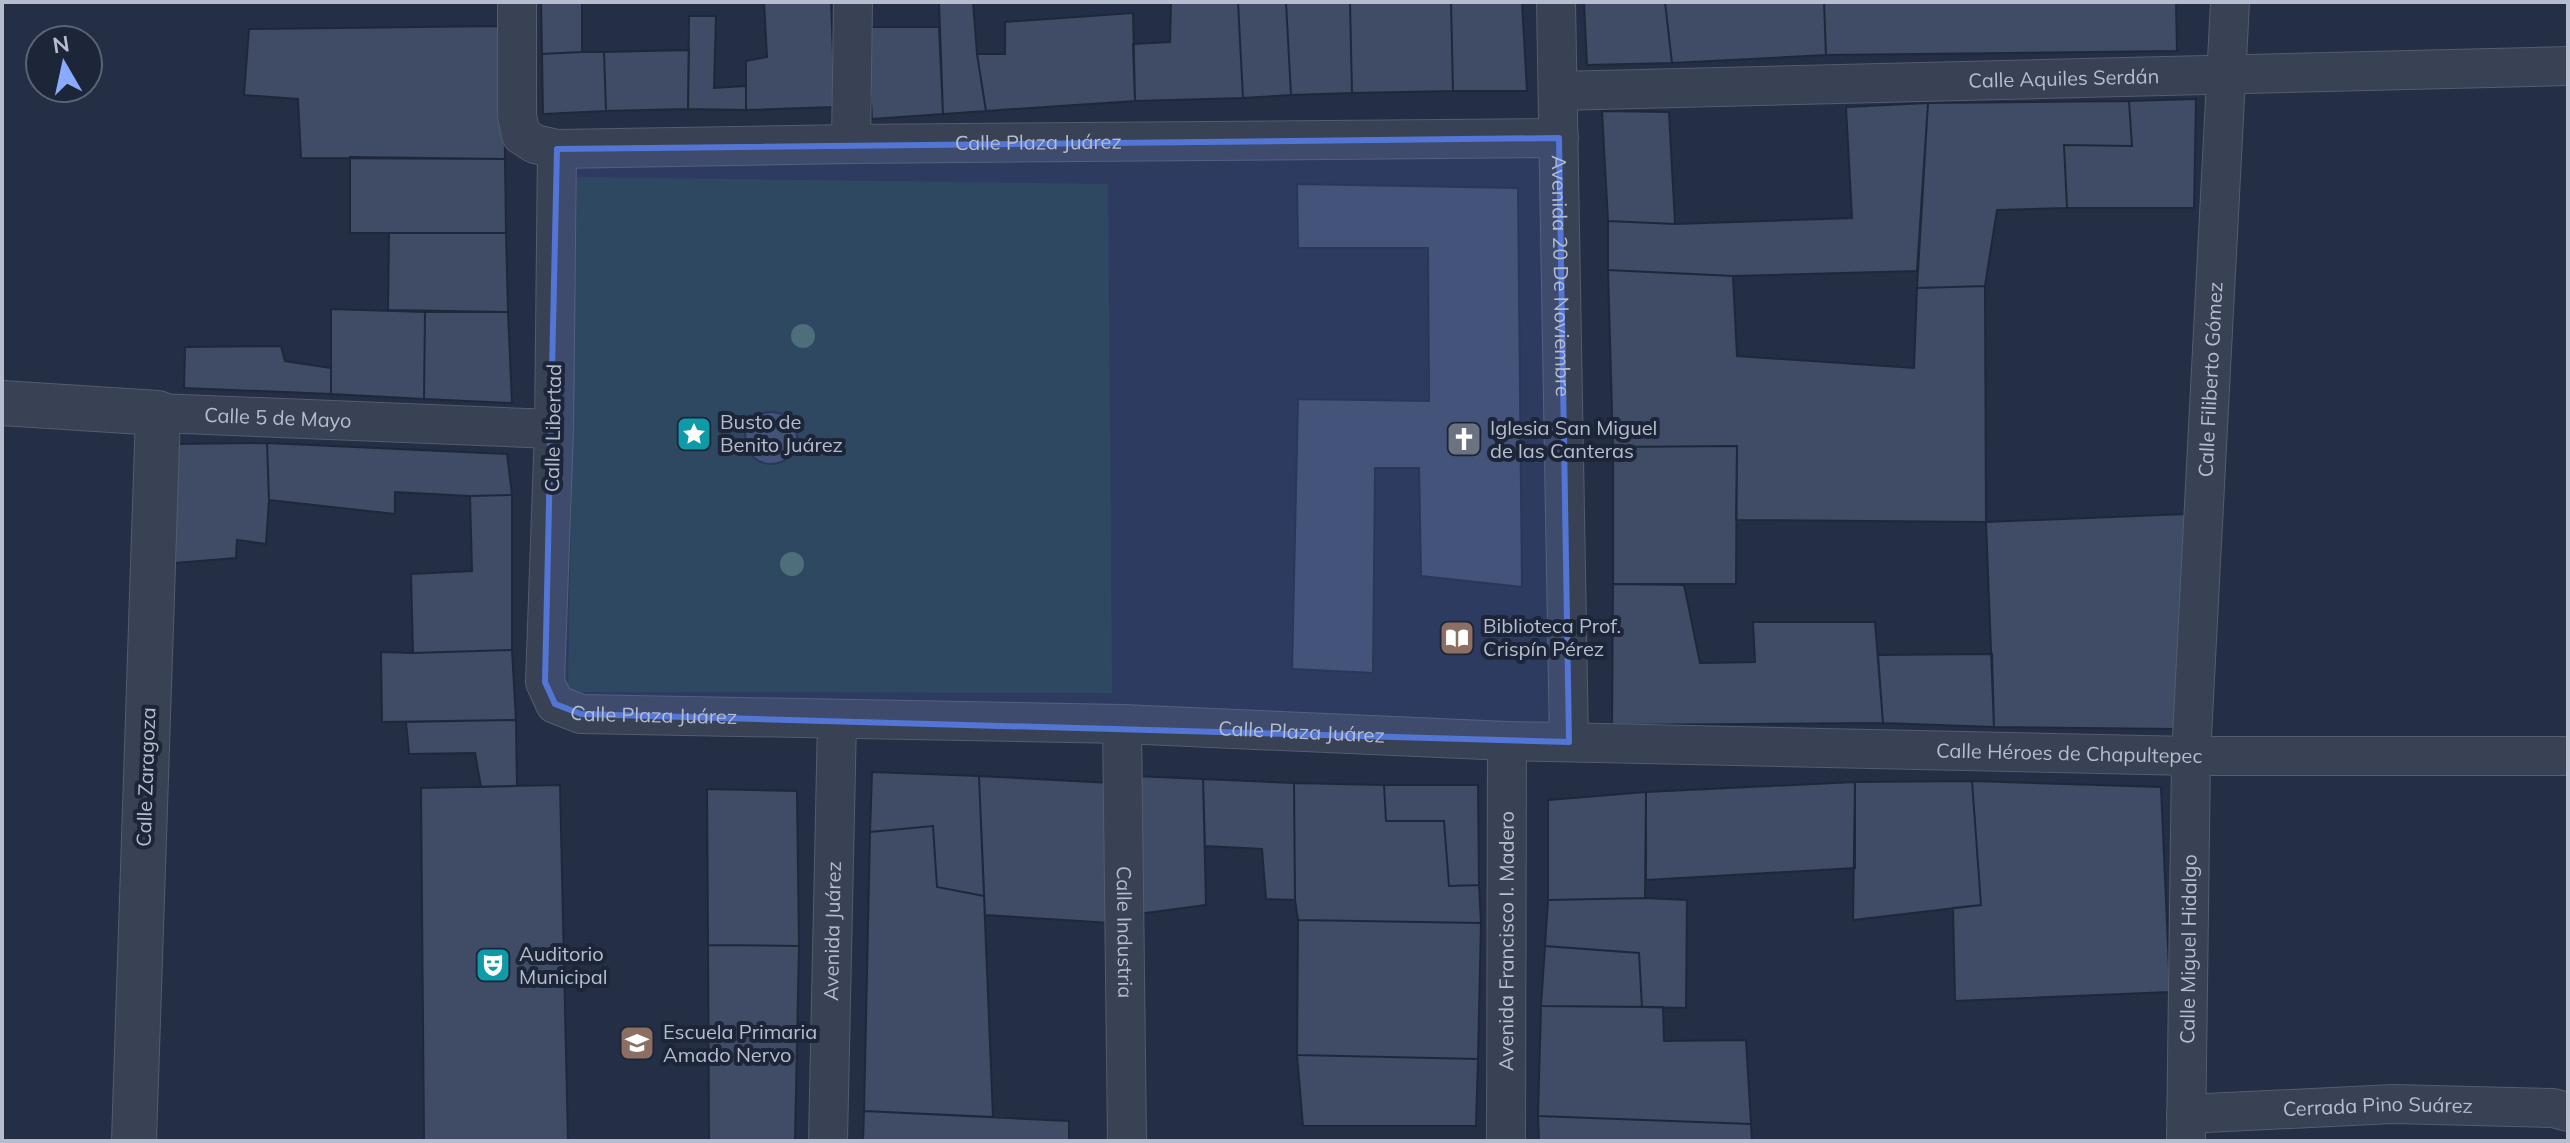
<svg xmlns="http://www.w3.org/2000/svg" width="2570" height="1143" font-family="Mulish,sans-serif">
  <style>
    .green { fill: #263e46 }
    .building { fill: #404b65; stroke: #1f283b; stroke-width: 2 }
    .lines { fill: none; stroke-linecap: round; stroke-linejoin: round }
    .minor-casing { stroke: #545c6e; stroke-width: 40 }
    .tertiary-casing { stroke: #545c6e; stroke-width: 46 }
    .minor { stroke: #394154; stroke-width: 38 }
    .tertiary { stroke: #394154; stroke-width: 44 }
    .tree { fill: #4b6d64 }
    .marked { fill: #5375d4; fill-opacity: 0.2; stroke: #5375d4; stroke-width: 6; stroke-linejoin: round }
    .labels { text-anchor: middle; stroke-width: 8; stroke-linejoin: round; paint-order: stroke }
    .street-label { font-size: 20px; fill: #b6bdce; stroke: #1d2639 }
    .poi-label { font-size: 20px; fill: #b6bdce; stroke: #1d2639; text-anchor: start }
  </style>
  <rect width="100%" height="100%" fill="#242e45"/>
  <path class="green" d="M 577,177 L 1108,184 L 1112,693 L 568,692 Z"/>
  <path class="building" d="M 541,2 L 582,2 L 582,52 L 542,54 Z
    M 764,2 L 831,2 L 835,107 L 746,110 L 746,61 L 767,57 Z
    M 939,2 L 973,2 L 977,54 L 986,111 L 943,114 Z
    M 1171,2 L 1238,2 L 1243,98 L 1135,101 L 1133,44 L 1170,42 Z
    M 1238,2 L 1286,2 L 1291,95 L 1243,98 Z
    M 1286,2 L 1350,2 L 1352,93 L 1291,95 Z
    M 1350,2 L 1451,2 L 1453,91 L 1352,93 Z
    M 1451,2 L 1522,2 L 1527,91 L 1453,91 Z
    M 1584,2 L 1665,2 L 1672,63 L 1587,65 Z
    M 1665,2 L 1824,2 L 1826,55 L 1672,63 Z
    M 1824,2 L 2176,2 L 2177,51 L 1826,55 Z
    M 1133,13 L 1135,101 L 986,111 L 977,54 L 1005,54 L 1005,22 Z
    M 689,16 L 716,16 L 714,88 L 746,86 L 746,110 L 688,109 Z
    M 503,26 L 505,159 L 301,158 L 298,99 L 244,95 L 249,29 Z
    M 867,27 L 939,27 L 943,114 L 872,119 Z
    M 689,50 L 688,109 L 606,111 L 604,52 Z
    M 582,52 L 604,52 L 606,111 L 543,114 L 542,54 Z
    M 2196,99 L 2194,208 L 2067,208 L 2064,145 L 2132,146 L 2129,101 Z
    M 2129,101 L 2132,146 L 2064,145 L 2067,208 L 1997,210 L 1985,286 L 1917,288 L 1928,103 Z
    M 1928,103 L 1917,271 L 1733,276 L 1608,270 L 1608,221 L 1675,224 L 1852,218 L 1846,107 Z
    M 1602,111 L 1669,112 L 1675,224 L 1608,221 Z
    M 350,157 L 505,159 L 506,233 L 350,233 Z
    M 1297,184 L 1518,188 L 1522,587 L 1421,576 L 1419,468 L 1375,468 L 1373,673 L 1292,669 L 1298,399 L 1429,401 L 1428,248 L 1298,248 Z
    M 389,233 L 506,233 L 508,312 L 388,310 Z
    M 1608,270 L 1733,276 L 1737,356 L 1914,368 L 1917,288 L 1985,286 L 1986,522 L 1736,520 L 1737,446 L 1613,447 Z
    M 331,309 L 425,312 L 424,399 L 331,394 Z
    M 425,312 L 508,312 L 512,403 L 424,399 Z
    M 281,346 L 285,361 L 331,368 L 331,394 L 184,388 L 185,347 Z
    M745 438a26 26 0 1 1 52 0a26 26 0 1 1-52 0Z
    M 267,443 L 507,454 L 512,495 L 470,496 L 395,492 L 395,514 L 269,500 Z
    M 267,443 L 269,500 L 266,544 L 237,540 L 236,558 L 175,563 L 174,444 Z
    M 1737,446 L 1736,584 L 1613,584 L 1613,447 Z
    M 512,495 L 512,650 L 413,653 L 411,574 L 472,571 L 470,496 Z
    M 2186,514 L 2176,729 L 1994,727 L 1986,522 Z
    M 1613,584 L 1684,585 L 1700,663 L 1755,662 L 1753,622 L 1875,622 L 1883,723 L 1612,725 Z
    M 512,650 L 516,720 L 382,722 L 381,652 L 413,653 Z
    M 1992,654 L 1994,727 L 1883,723 L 1878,655 Z
    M 516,720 L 517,786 L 481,787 L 475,753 L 409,754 L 406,722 Z
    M 872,772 L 979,776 L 984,896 L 937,887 L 933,826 L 870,832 Z
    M 979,776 L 1112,783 L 1111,923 L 985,915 Z
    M 1134,776 L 1203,779 L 1206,905 L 1138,914 Z
    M 1203,779 L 1294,783 L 1295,900 L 1266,899 L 1262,849 L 1205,846 Z
    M 1972,781 L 1981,905 L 1853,920 L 1855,782 Z
    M 1972,781 L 2161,787 L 2170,992 L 1955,1001 L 1953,908 L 1981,905 Z
    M 1855,782 L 1855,868 L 1646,880 L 1646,792 Z
    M 1294,783 L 1384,785 L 1386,821 L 1444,821 L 1449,886 L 1479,885 L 1481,923 L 1298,920 L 1295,900 Z
    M 560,785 L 568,1141 L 424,1141 L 421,788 Z
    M 1384,785 L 1478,785 L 1479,885 L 1449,886 L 1444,821 L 1386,821 Z
    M 707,789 L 797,791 L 799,946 L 708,945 Z
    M 1646,792 L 1645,898 L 1548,900 L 1548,800 Z
    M 933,826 L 937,887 L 984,896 L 993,1117 L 864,1111 L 870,832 Z
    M 1645,898 L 1687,900 L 1686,1008 L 1642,1007 L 1639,953 L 1545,946 L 1548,900 Z
    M 1298,920 L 1481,923 L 1478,1059 L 1297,1055 Z
    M 708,945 L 799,946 L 795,1141 L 709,1140 Z
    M 1545,946 L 1639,953 L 1642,1007 L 1541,1006 Z
    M 1541,1006 L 1663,1007 L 1664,1041 L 1746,1040 L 1751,1124 L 1538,1116 Z
    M 1297,1055 L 1478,1059 L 1476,1126 L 1303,1126 Z
    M 864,1111 L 1069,1121 L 1069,1141 L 863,1141 Z
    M 1538,1116 L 1751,1124 L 1752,1141 L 1539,1141 Z"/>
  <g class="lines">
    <defs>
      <g id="minor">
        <path id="s1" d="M 517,2 L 517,116 L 521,135 L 535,144 L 557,149 L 851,144 L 1559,138"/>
        <path id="s2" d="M 1556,2 L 1569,742"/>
        <path id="s3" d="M 1558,91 L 2568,66"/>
        <path d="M 851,144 L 853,2"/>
        <path id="s4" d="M 557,149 L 554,429 L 545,682 L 555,704 L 581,714 L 1122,724 L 1507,741 L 2191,756 L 2568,756"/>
        <path id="s5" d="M 158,413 L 554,429"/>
        <path id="s6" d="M 1122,724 L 1127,1141"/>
        <path id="s7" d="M 2186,1114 L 2393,1104 L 2553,1108 L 2568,1112"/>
        <path id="s8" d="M 828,1141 L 837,720"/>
        <path id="s9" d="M 1506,1141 L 1507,741"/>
        <path id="s10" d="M 2186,1141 L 2191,756 L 2230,2"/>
      </g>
      <path id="tertiary" d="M 2,403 L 158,413 L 134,1141"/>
    </defs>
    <use href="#minor" class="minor-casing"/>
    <use href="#tertiary" class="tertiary-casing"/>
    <use href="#minor" class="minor"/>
    <use href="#tertiary" class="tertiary"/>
  </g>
  <g class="tree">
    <circle cx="803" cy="336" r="12"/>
    <circle cx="792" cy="564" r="12"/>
  </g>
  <path class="marked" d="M 1559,138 L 1569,742 L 581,714 L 555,704 L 545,682 L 557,149 Z"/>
  <defs>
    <symbol id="sight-square" viewBox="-11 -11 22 22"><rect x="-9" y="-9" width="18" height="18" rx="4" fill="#0f9aa8" stroke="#1d2639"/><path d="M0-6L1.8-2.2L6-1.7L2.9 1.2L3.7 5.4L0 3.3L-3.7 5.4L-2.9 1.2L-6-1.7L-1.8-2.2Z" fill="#fff"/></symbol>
    <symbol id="church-square" viewBox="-11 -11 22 22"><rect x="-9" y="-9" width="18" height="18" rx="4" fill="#6b7280" stroke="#1d2639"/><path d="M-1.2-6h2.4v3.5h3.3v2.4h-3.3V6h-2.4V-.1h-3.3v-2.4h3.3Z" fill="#fff"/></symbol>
    <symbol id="library-square" viewBox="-11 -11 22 22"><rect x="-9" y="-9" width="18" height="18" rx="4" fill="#8d6e63" stroke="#1d2639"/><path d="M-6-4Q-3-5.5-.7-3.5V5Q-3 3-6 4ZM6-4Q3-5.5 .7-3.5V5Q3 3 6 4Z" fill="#fff"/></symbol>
    <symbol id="theatre-square" viewBox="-11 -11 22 22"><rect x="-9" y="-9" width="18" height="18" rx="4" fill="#0f9aa8" stroke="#1d2639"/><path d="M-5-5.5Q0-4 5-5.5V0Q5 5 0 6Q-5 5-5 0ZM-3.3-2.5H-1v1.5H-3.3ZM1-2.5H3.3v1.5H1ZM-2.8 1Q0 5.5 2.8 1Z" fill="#fff"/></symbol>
    <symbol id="school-square" viewBox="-11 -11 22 22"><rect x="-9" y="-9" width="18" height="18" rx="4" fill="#8d6e63" stroke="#1d2639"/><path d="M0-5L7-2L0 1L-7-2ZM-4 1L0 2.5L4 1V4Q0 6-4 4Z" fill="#fff"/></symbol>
  </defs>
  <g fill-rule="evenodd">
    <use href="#sight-square" x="674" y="414" width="40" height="40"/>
    <use href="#church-square" x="1444" y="419" width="40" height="40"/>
    <use href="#library-square" x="1437" y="618" width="40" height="40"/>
    <use href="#theatre-square" x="473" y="945" width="40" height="40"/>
    <use href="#school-square" x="617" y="1023" width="40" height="40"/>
  </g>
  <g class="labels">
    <g class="street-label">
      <text dy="7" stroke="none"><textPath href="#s3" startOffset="506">Calle Aquiles Serdán</textPath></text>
      <text dy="7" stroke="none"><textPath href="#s1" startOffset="654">Calle Plaza Juárez</textPath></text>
      <text dy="7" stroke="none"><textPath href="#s2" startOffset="274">Avenida 20 De Noviembre</textPath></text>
      <text dy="7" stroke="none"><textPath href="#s10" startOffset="762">Calle Filiberto Gómez</textPath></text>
      <text dy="7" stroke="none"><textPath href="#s5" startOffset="120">Calle 5 de Mayo</textPath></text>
      <text transform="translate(553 428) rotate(-89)" y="7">Calle Libertad</text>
      <text dy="7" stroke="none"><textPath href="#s4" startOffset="658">Calle Plaza Juárez</textPath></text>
      <text dy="7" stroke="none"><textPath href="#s4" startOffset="1306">Calle Plaza Juárez</textPath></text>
      <text dy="7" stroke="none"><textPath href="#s4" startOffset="2074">Calle Héroes de Chapultepec</textPath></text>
      <text transform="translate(146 777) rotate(-88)" y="7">Calle Zaragoza</text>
      <text dy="7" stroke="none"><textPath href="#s8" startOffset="210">Avenida Juárez</textPath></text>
      <text dy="7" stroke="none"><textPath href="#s6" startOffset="208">Calle Industria</textPath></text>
      <text dy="7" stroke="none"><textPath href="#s9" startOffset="200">Avenida Francisco I. Madero</textPath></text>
      <text dy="7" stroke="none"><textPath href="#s10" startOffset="192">Calle Miguel Hidalgo</textPath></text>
      <text dy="7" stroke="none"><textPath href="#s7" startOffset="192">Cerrada Pino Suárez</textPath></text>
    </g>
    <g class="poi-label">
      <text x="720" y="429">Busto de<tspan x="720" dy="23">Benito Juárez</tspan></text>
      <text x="1490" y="435">Iglesia San Miguel<tspan x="1490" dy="23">de las Canteras</tspan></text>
      <text x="1483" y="633">Biblioteca Prof.<tspan x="1483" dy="23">Crispín Pérez</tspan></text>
      <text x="519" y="961">Auditorio<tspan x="519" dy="23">Municipal</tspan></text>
      <text x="663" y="1039">Escuela Primaria<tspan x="663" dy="23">Amado Nervo</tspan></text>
    </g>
  </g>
  <rect width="2570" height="1143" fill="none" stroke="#b6bdce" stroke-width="8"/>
  <g transform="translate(64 64) rotate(351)"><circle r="38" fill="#1d2639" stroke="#5a6275" stroke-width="2"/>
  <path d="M0-6L14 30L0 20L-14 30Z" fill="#8aaaff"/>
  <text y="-12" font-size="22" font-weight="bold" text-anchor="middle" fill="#b6bdce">N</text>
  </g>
</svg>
